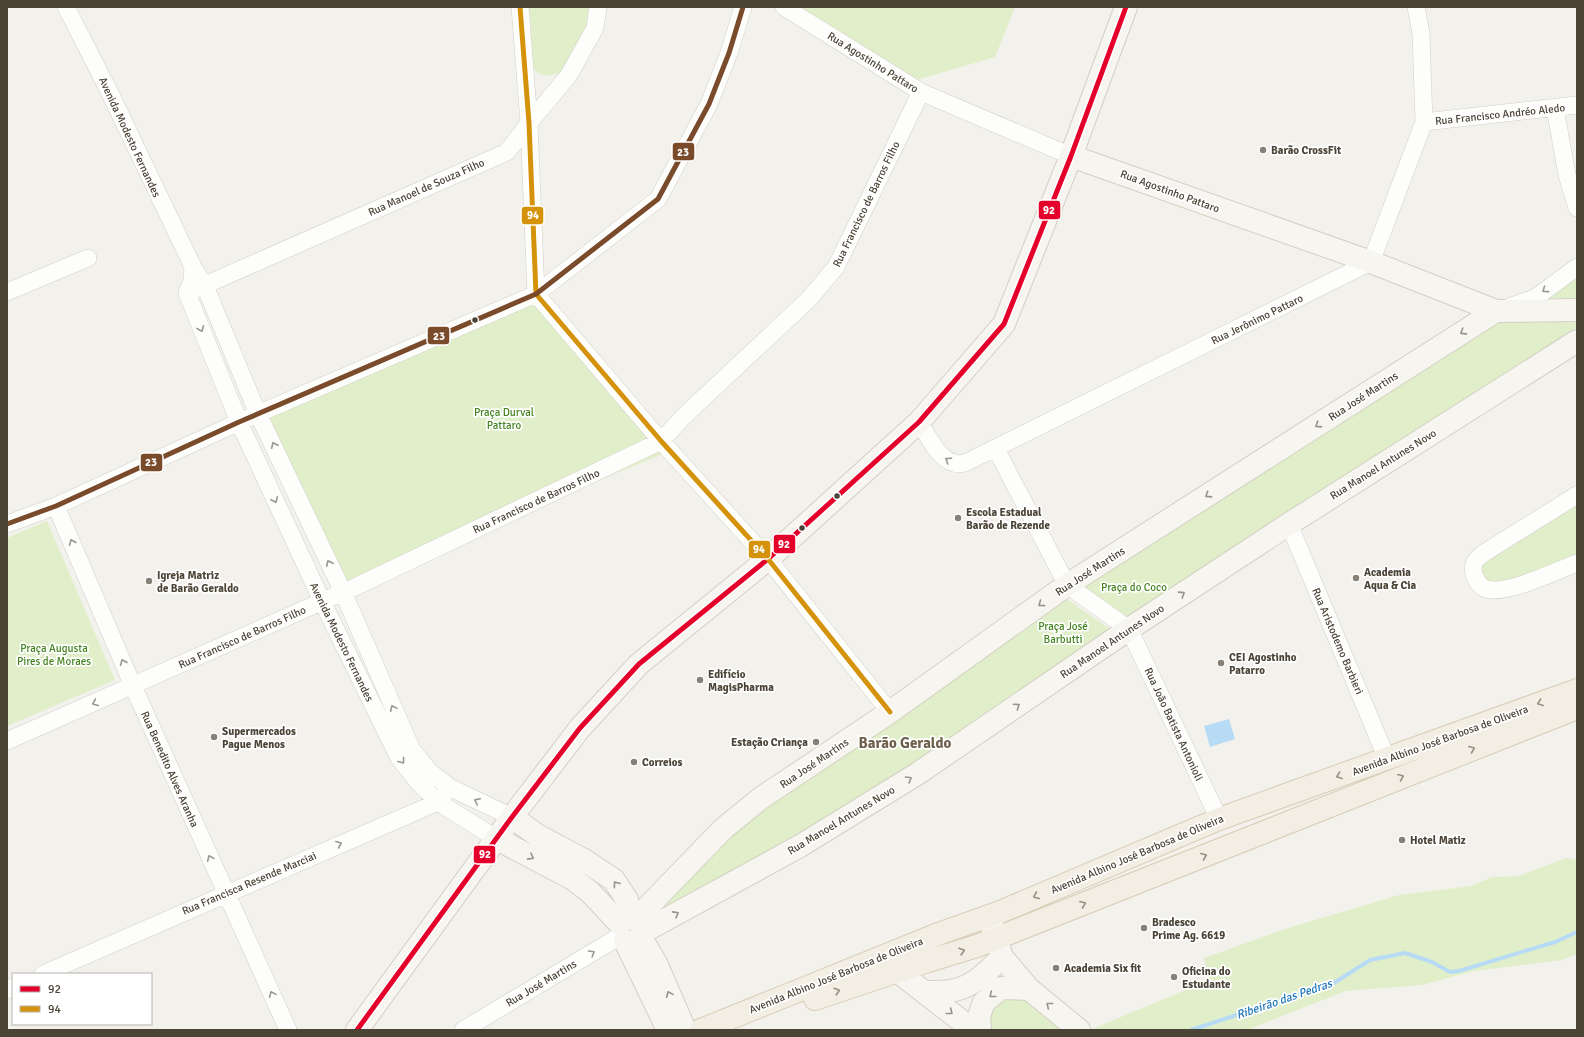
<svg xmlns="http://www.w3.org/2000/svg" width="1584" height="1037" font-family="Signika,sans-serif">
  <style>
    .green { fill: #e0efc9 }
    .water { fill: #b8dbf5 }
    .lines { fill: none; stroke-linecap: round; stroke-linejoin: round }
    .stream { stroke: #b8dbf5; stroke-width: 4 }
    .street-casing { stroke: #d1cfc9; stroke-width: 18 }
    .secondary-casing { stroke: #d3cfc2; stroke-width: 24 }
    .primary-casing { stroke: #d8ceb7; stroke-width: 24 }
    .street { stroke: #fdfdfc; stroke-width: 17 }
    .secondary { stroke: #f7f5f0; stroke-width: 22 }
    .primary { stroke: #f2eee4; stroke-width: 22 }
    .bus-1-casing { stroke: #fff; stroke-width: 8 }
    .bus-2-casing { stroke: #fff; stroke-width: 8 }
    .bus-3-casing { stroke: #fff; stroke-width: 8 }
    .bus-1 { stroke: #e4002b; stroke-width: 5 }
    .bus-2 { stroke: #d5920b; stroke-width: 5 }
    .bus-3 { stroke: #7a4b2a; stroke-width: 5 }
    .oneway { stroke: #9b978f }
    .oneway2 { stroke: #98938a }
    .oneway3 { stroke: #969084 }
    .poi-dot { fill: #868076; stroke: #fff; stroke-width: 1.5 }
    .bus-dot { fill: #4b4336; stroke: #fff; stroke-width: 1.5 }
    .labels { text-anchor: middle; stroke-width: 3.5; stroke-linejoin: round; paint-order: stroke }
    .street-label { font-size: 11px; fill: #4b4336; stroke: #fff }
    .poi-label { font-size: 11px; font-weight: bold; fill: #4b4336; stroke: #fff; text-anchor: start }
    .park-label { font-size: 11px; fill: #458421; stroke: #fff }
    .water-label { font-size: 12px; font-style: italic; fill: #2077bb; stroke: #fff }
    .district-label { font-size: 15px; font-weight: bold; fill: #6f624c; stroke: #fff }
    .line-badge { stroke: #fff; stroke-width: 1.5 }
    .badge-label { font-size: 11px; text-anchor: middle; font-weight: bold; fill: #fff }
  </style>
  <rect width="100%" height="100%" fill="#f3f1ec"/>
  <path class="green" d="M 521,7 L 592,7 L 589,27 L 563,73 C 556,74 545,78 538,73 C 525,64 523,22 521,7 Z
    M 789,7 L 1015,7 L 995,57 L 910,82 Z
    M 1577,276 L 1577,298 L 1545,298 Z
    M 535,303 L 665,453 L 347,585 L 267,418 Z
    M 1496,314 L 1577,323 L 1577,327 L 1289,524 L 1129,629 L 1075,586 Z
    M 1577,499 L 1577,561 L 1486,587 L 1479,558 Z
    M 47,521 L 115,680 L 7,726 L 7,538 Z
    M 1064,597 L 1114,632 L 968,731 L 649,925 L 644,918 L 733,831 Z
    M 1566,858 L 1577,860 L 1577,954 L 1562,960 L 1474,971 L 1422,985 L 1346,991 L 1247,1030 L 1090,1030 L 1209,980 L 1204,958 L 1288,928 L 1399,895 L 1471,886 L 1492,877 L 1519,876 Z
    M 1029,995 L 1075,1030 L 984,1030 L 997,997 Z"/>
  <path class="water" d="M 1229,719 L 1235,739 L 1210,747 L 1204,726 Z"/>
  <g class="lines">
    <path class="stream" d="M 1191,1030 L 1334,983 L 1370,960 L 1405,953 L 1432,962 L 1450,972 L 1459,971 L 1555,942 L 1577,932"/>
    <defs>
      <path id="street" d="M 66,7 L 109,91 L 193,267 L 205,286 L 258,414 L 343,592 L 412,750 L 430,772 L 451,788 L 512,817
        M 520,7 L 529,123 L 536,294 L 661,441 L 768,559 L 890,712
        M 784,7 L 921,92 L 1071,156
        M 1555,108 L 1567,175 L 1577,208
        M 1424,122 L 1577,105
        M 193,267 L 192,280 L 187,293 L 239,422 L 322,601 L 399,758 L 417,781 L 438,802 L 497,839
        M 196,289 L 507,152 L 529,123 L 569,75 L 595,28 L 598,7
        M 7,292 L 88,258
        M 1509,307 L 1535,298 L 1577,267
        M 919,422 C 929,437 942,469 965,463 L 1371,262 L 1424,122 L 1421,34 L 1416,7
        M 996,449 L 1067,585 L 1129,629 L 1219,819
        M 1577,495 L 1484,553 C 1481,556 1475,559 1474,564 C 1471,572 1478,587 1486,589 C 1507,595 1556,571 1577,563
        M 56,506 L 133,686 L 288,1030
        M 7,524 L 56,506 L 239,422 L 536,294 L 658,199 L 709,104 L 729,53 L 743,7
        M 1289,524 L 1387,759
        M 7,741 L 357,586 L 661,441 L 684,416 L 809,299 L 836,267 L 921,92
        M 43,974 L 438,802 L 444,795
        M 7,990 L 13,987
        M 463,1030 L 620,936"/>
      <path id="secondary" d="M 1071,156 L 1371,262 L 1496,311 L 1577,310
        M 512,817 L 537,835 L 584,860 L 614,880 L 627,900 L 631,919
        M 497,839 L 573,879 L 590,892 L 620,924
        M 989,916 L 1002,957 L 1029,989 L 1079,1030
        M 635,920 L 723,829 L 761,798 L 890,712 L 1067,585 L 1496,311
        M 641,933 L 800,846 L 917,774 L 1129,629 L 1289,524 L 1577,341
        M 640,936 L 656,963 L 685,1030
        M 625,941 L 668,1030
        M 897,971 L 973,1030
        M 925,992 C 933,992 942,992 950,991 C 972,988 987,972 1002,957
        M 357,1030 L 512,817 L 580,728 L 639,664 L 768,559 L 919,422 L 1004,324 L 1071,156 L 1126,7
        M 980,1030 L 979,1016 L 984,1002 L 994,994 L 1001,988 L 1029,989"/>
      <path id="primary" d="M 815,999 L 925,962 L 977,946 L 1577,708
        M 701,1030 L 941,933 L 1000,912 L 1219,819 L 1577,690"/>
    </defs>
    <use href="#street" class="street-casing"/>
    <use href="#secondary" class="secondary-casing"/>
    <use href="#primary" class="primary-casing"/>
    <use href="#street" class="street"/>
    <use href="#secondary" class="secondary"/>
    <use href="#primary" class="primary"/>
    <defs>
      <path id="bus-1" d="M 357,1030 L 512,817 L 580,728 L 639,664 L 768,559 L 919,422 L 1004,324 L 1071,156 L 1126,7"/>
      <path id="bus-2" d="M 520,7 L 529,123 L 536,294 L 661,441 L 768,559 L 890,712"/>
      <path id="bus-3" d="M 7,524 L 56,506 L 239,422 L 536,294 L 658,199 L 709,104 L 729,53 L 743,7"/>
    </defs>
    <use href="#bus-1" class="bus-1-casing"/>
    <use href="#bus-2" class="bus-2-casing"/>
    <use href="#bus-3" class="bus-3-casing"/>
    <use href="#bus-1" class="bus-1"/>
    <use href="#bus-2" class="bus-2"/>
    <use href="#bus-3" class="bus-3"/>
  </g>
  <defs><path id="oneway-chevron" d="M-2-3.5L2.5 0L-2 3.5" fill="none" stroke-width="1.6" stroke-linecap="round" stroke-linejoin="round"/></defs>
  <g class="oneway">
    <use href="#oneway-chevron" transform="translate(1545 290) rotate(144)"/>
    <use href="#oneway-chevron" transform="translate(201 329) rotate(68)"/>
    <use href="#oneway-chevron" transform="translate(274 445) rotate(-115)"/>
    <use href="#oneway-chevron" transform="translate(948 460) rotate(-146)"/>
    <use href="#oneway-chevron" transform="translate(275 500) rotate(65)"/>
    <use href="#oneway-chevron" transform="translate(72 542) rotate(-113)"/>
    <use href="#oneway-chevron" transform="translate(329 563) rotate(-115)"/>
    <use href="#oneway-chevron" transform="translate(123 662) rotate(-113)"/>
    <use href="#oneway-chevron" transform="translate(95 703) rotate(157)"/>
    <use href="#oneway-chevron" transform="translate(393 708) rotate(-114)"/>
    <use href="#oneway-chevron" transform="translate(402 761) rotate(53)"/>
    <use href="#oneway-chevron" transform="translate(477 801) rotate(-154)"/>
    <use href="#oneway-chevron" transform="translate(339 844) rotate(-23)"/>
    <use href="#oneway-chevron" transform="translate(210 858) rotate(-114)"/>
    <use href="#oneway-chevron" transform="translate(592 953) rotate(-31)"/>
    <use href="#oneway-chevron" transform="translate(272 994) rotate(-114)"/>
  </g>
  <g class="oneway2">
    <use href="#oneway-chevron" transform="translate(1463 332) rotate(147)"/>
    <use href="#oneway-chevron" transform="translate(1318 425) rotate(147)"/>
    <use href="#oneway-chevron" transform="translate(1208 495) rotate(147)"/>
    <use href="#oneway-chevron" transform="translate(1182 594) rotate(-33)"/>
    <use href="#oneway-chevron" transform="translate(1041 604) rotate(144)"/>
    <use href="#oneway-chevron" transform="translate(1017 706) rotate(-34)"/>
    <use href="#oneway-chevron" transform="translate(909 779) rotate(-31)"/>
    <use href="#oneway-chevron" transform="translate(531 857) rotate(28)"/>
    <use href="#oneway-chevron" transform="translate(616 884) rotate(-127)"/>
    <use href="#oneway-chevron" transform="translate(676 914) rotate(-29)"/>
    <use href="#oneway-chevron" transform="translate(669 994) rotate(-114)"/>
    <use href="#oneway-chevron" transform="translate(992 995) rotate(141)"/>
    <use href="#oneway-chevron" transform="translate(1049 1005) rotate(-141)"/>
    <use href="#oneway-chevron" transform="translate(950 1012) rotate(38)"/>
  </g>
  <g class="oneway3">
    <use href="#oneway-chevron" transform="translate(1540 703) rotate(160)"/>
    <use href="#oneway-chevron" transform="translate(1472 749) rotate(-22)"/>
    <use href="#oneway-chevron" transform="translate(1339 776) rotate(160)"/>
    <use href="#oneway-chevron" transform="translate(1401 777) rotate(-22)"/>
    <use href="#oneway-chevron" transform="translate(1204 856) rotate(-22)"/>
    <use href="#oneway-chevron" transform="translate(1036 896) rotate(157)"/>
    <use href="#oneway-chevron" transform="translate(1083 904) rotate(-22)"/>
    <use href="#oneway-chevron" transform="translate(962 951) rotate(-16)"/>
    <use href="#oneway-chevron" transform="translate(837 991) rotate(-18)"/>
  </g>
  <g class="poi-dot">
    <circle cx="1263" cy="150" r="4"/>
    <circle cx="958" cy="518" r="4"/>
    <circle cx="1356" cy="578" r="4"/>
    <circle cx="149" cy="581" r="4"/>
    <circle cx="1221" cy="663" r="4"/>
    <circle cx="700" cy="680" r="4"/>
    <circle cx="214" cy="737" r="4"/>
    <circle cx="816" cy="742" r="4"/>
    <circle cx="634" cy="762" r="4"/>
    <circle cx="1402" cy="840" r="4"/>
    <circle cx="1144" cy="928" r="4"/>
    <circle cx="1056" cy="968" r="4"/>
    <circle cx="1174" cy="977" r="4"/>
  </g>
  <g class="bus-dot">
    <circle cx="475" cy="320" r="3.5"/>
    <circle cx="837" cy="496" r="3.5"/>
    <circle cx="802" cy="528" r="3.5"/>
  </g>
  <g class="labels">
    <g class="street-label">
      <text transform="translate(873 62) rotate(32)" y="4">Rua Agostinho Pattaro</text>
      <text transform="translate(1500 114) rotate(-6)" y="4">Rua Francisco Andréo Aledo</text>
      <text transform="translate(130 137) rotate(65)" y="4">Avenida Modesto Fernandes</text>
      <text transform="translate(426 187) rotate(-24)" y="4">Rua Manoel de Souza Filho</text>
      <text transform="translate(1170 191) rotate(20)" y="4">Rua Agostinho Pattaro</text>
      <text transform="translate(866 204) rotate(-64)" y="4">Rua Francisco de Barros Filho</text>
      <text transform="translate(1257 319) rotate(-26)" y="4">Rua Jerônimo Pattaro</text>
      <text transform="translate(1363 396) rotate(-33)" y="4">Rua José Martins</text>
      <text transform="translate(1383 464) rotate(-32)" y="4">Rua Manoel Antunes Novo</text>
      <text transform="translate(536 501) rotate(-25)" y="4">Rua Francisco de Barros Filho</text>
      <text transform="translate(1090 571) rotate(-33)" y="4">Rua José Martins</text>
      <text transform="translate(242 637) rotate(-24)" y="4">Rua Francisco de Barros Filho</text>
      <text transform="translate(1112 641) rotate(-34)" y="4">Rua Manoel Antunes Novo</text>
      <text transform="translate(1338 641) rotate(67)" y="4">Rua Aristodemo Barbieri</text>
      <text transform="translate(342 642) rotate(64)" y="4">Avenida Modesto Fernandes</text>
      <text transform="translate(1174 724) rotate(65)" y="4">Rua João Batista Antonioli</text>
      <text transform="translate(1440 740) rotate(-20)" y="4">Avenida Albino José Barbosa de Oliveira</text>
      <text transform="translate(814 763) rotate(-34)" y="4">Rua José Martins</text>
      <text transform="translate(170 769) rotate(66)" y="4">Rua Benedito Alves Aranha</text>
      <text transform="translate(841 820) rotate(-31)" y="4">Rua Manoel Antunes Novo</text>
      <text transform="translate(1137 854) rotate(-23)" y="4">Avenida Albino José Barbosa de Oliveira</text>
      <text transform="translate(249 883) rotate(-23)" y="4">Rua Francisca Resende Marciai</text>
      <text transform="translate(836 975) rotate(-22)" y="4">Avenida Albino José Barbosa de Oliveira</text>
      <text transform="translate(541 983) rotate(-31)" y="4">Rua José Martins</text>
    </g>
    <g class="poi-label">
      <text x="1271" y="154">Barão CrossFit</text>
      <text x="966" y="516">Escola Estadual<tspan x="966" dy="13">Barão de Rezende</tspan></text>
      <text x="1364" y="576">Academia<tspan x="1364" dy="13">Aqua &amp; Cia</tspan></text>
      <text x="157" y="579">Igreja Matriz<tspan x="157" dy="13">de Barão Geraldo</tspan></text>
      <text x="1229" y="661">CEI Agostinho<tspan x="1229" dy="13">Patarro</tspan></text>
      <text x="708" y="678">Edifício<tspan x="708" dy="13">MagisPharma</tspan></text>
      <text x="222" y="735">Supermercados<tspan x="222" dy="13">Pague Menos</tspan></text>
      <text x="808" y="746" text-anchor="end">Estação Criança</text>
      <text x="642" y="766">Correios</text>
      <text x="1410" y="844">Hotel Matiz</text>
      <text x="1152" y="926">Bradesco<tspan x="1152" dy="13">Prime Ag. 6619</tspan></text>
      <text x="1064" y="972">Academia Six fit</text>
      <text x="1182" y="975">Oficina do<tspan x="1182" dy="13">Estudante</tspan></text>
    </g>
    <g class="park-label">
      <text x="504" y="416">Praça Durval<tspan x="504" dy="13">Pattaro</tspan></text>
      <text x="1134" y="591">Praça do Coco</text>
      <text x="1063" y="630">Praça José<tspan x="1063" dy="13">Barbutti</tspan></text>
      <text x="54" y="652">Praça Augusta<tspan x="54" dy="13">Pires de Moraes</tspan></text>
    </g>
    <g class="water-label">
      <text transform="translate(1284 999) rotate(-19)" y="4">Ribeirão das Pedras</text>
    </g>
    <g class="district-label">
      <text x="905" y="748">Barão Geraldo</text>
    </g>
  </g>
  <g class="line-badge">
    <rect x="672" y="142" width="23" height="19" rx="4" fill="#7a4b2a"/>
    <rect x="1038" y="200" width="23" height="20" rx="4" fill="#e4002b"/>
    <rect x="521" y="206" width="23" height="19" rx="4" fill="#d5920b"/>
    <rect x="427" y="326" width="23" height="19" rx="4" fill="#7a4b2a"/>
    <rect x="140" y="453" width="23" height="19" rx="4" fill="#7a4b2a"/>
    <rect x="773" y="534" width="23" height="20" rx="4" fill="#e4002b"/>
    <rect x="748" y="540" width="23" height="19" rx="4" fill="#d5920b"/>
    <rect x="473" y="845" width="23" height="19" rx="4" fill="#e4002b"/>
  </g>
  <g class="badge-label">
    <text x="683" y="156">23</text>
    <text x="1049" y="214">92</text>
    <text x="533" y="219">94</text>
    <text x="439" y="340">23</text>
    <text x="151" y="466">23</text>
    <text x="784" y="548">92</text>
    <text x="759" y="553">94</text>
    <text x="485" y="858">92</text>
  </g>
  <rect width="1584" height="1037" fill="none" stroke="#4b4336" stroke-width="16"/>
  <rect x="12" y="973" width="140" height="52" fill="#ffffff" stroke="#b7b4af"/>
  <rect x="20" y="986" width="20" height="6" fill="#e4002b" stroke="#b7b4af"/>
  <text x="48" y="993" font-size="12" fill="#4b4336">92</text>
  <rect x="20" y="1006" width="20" height="6" fill="#d5920b" stroke="#b7b4af"/>
  <text x="48" y="1013" font-size="12" fill="#4b4336">94</text>
</svg>
